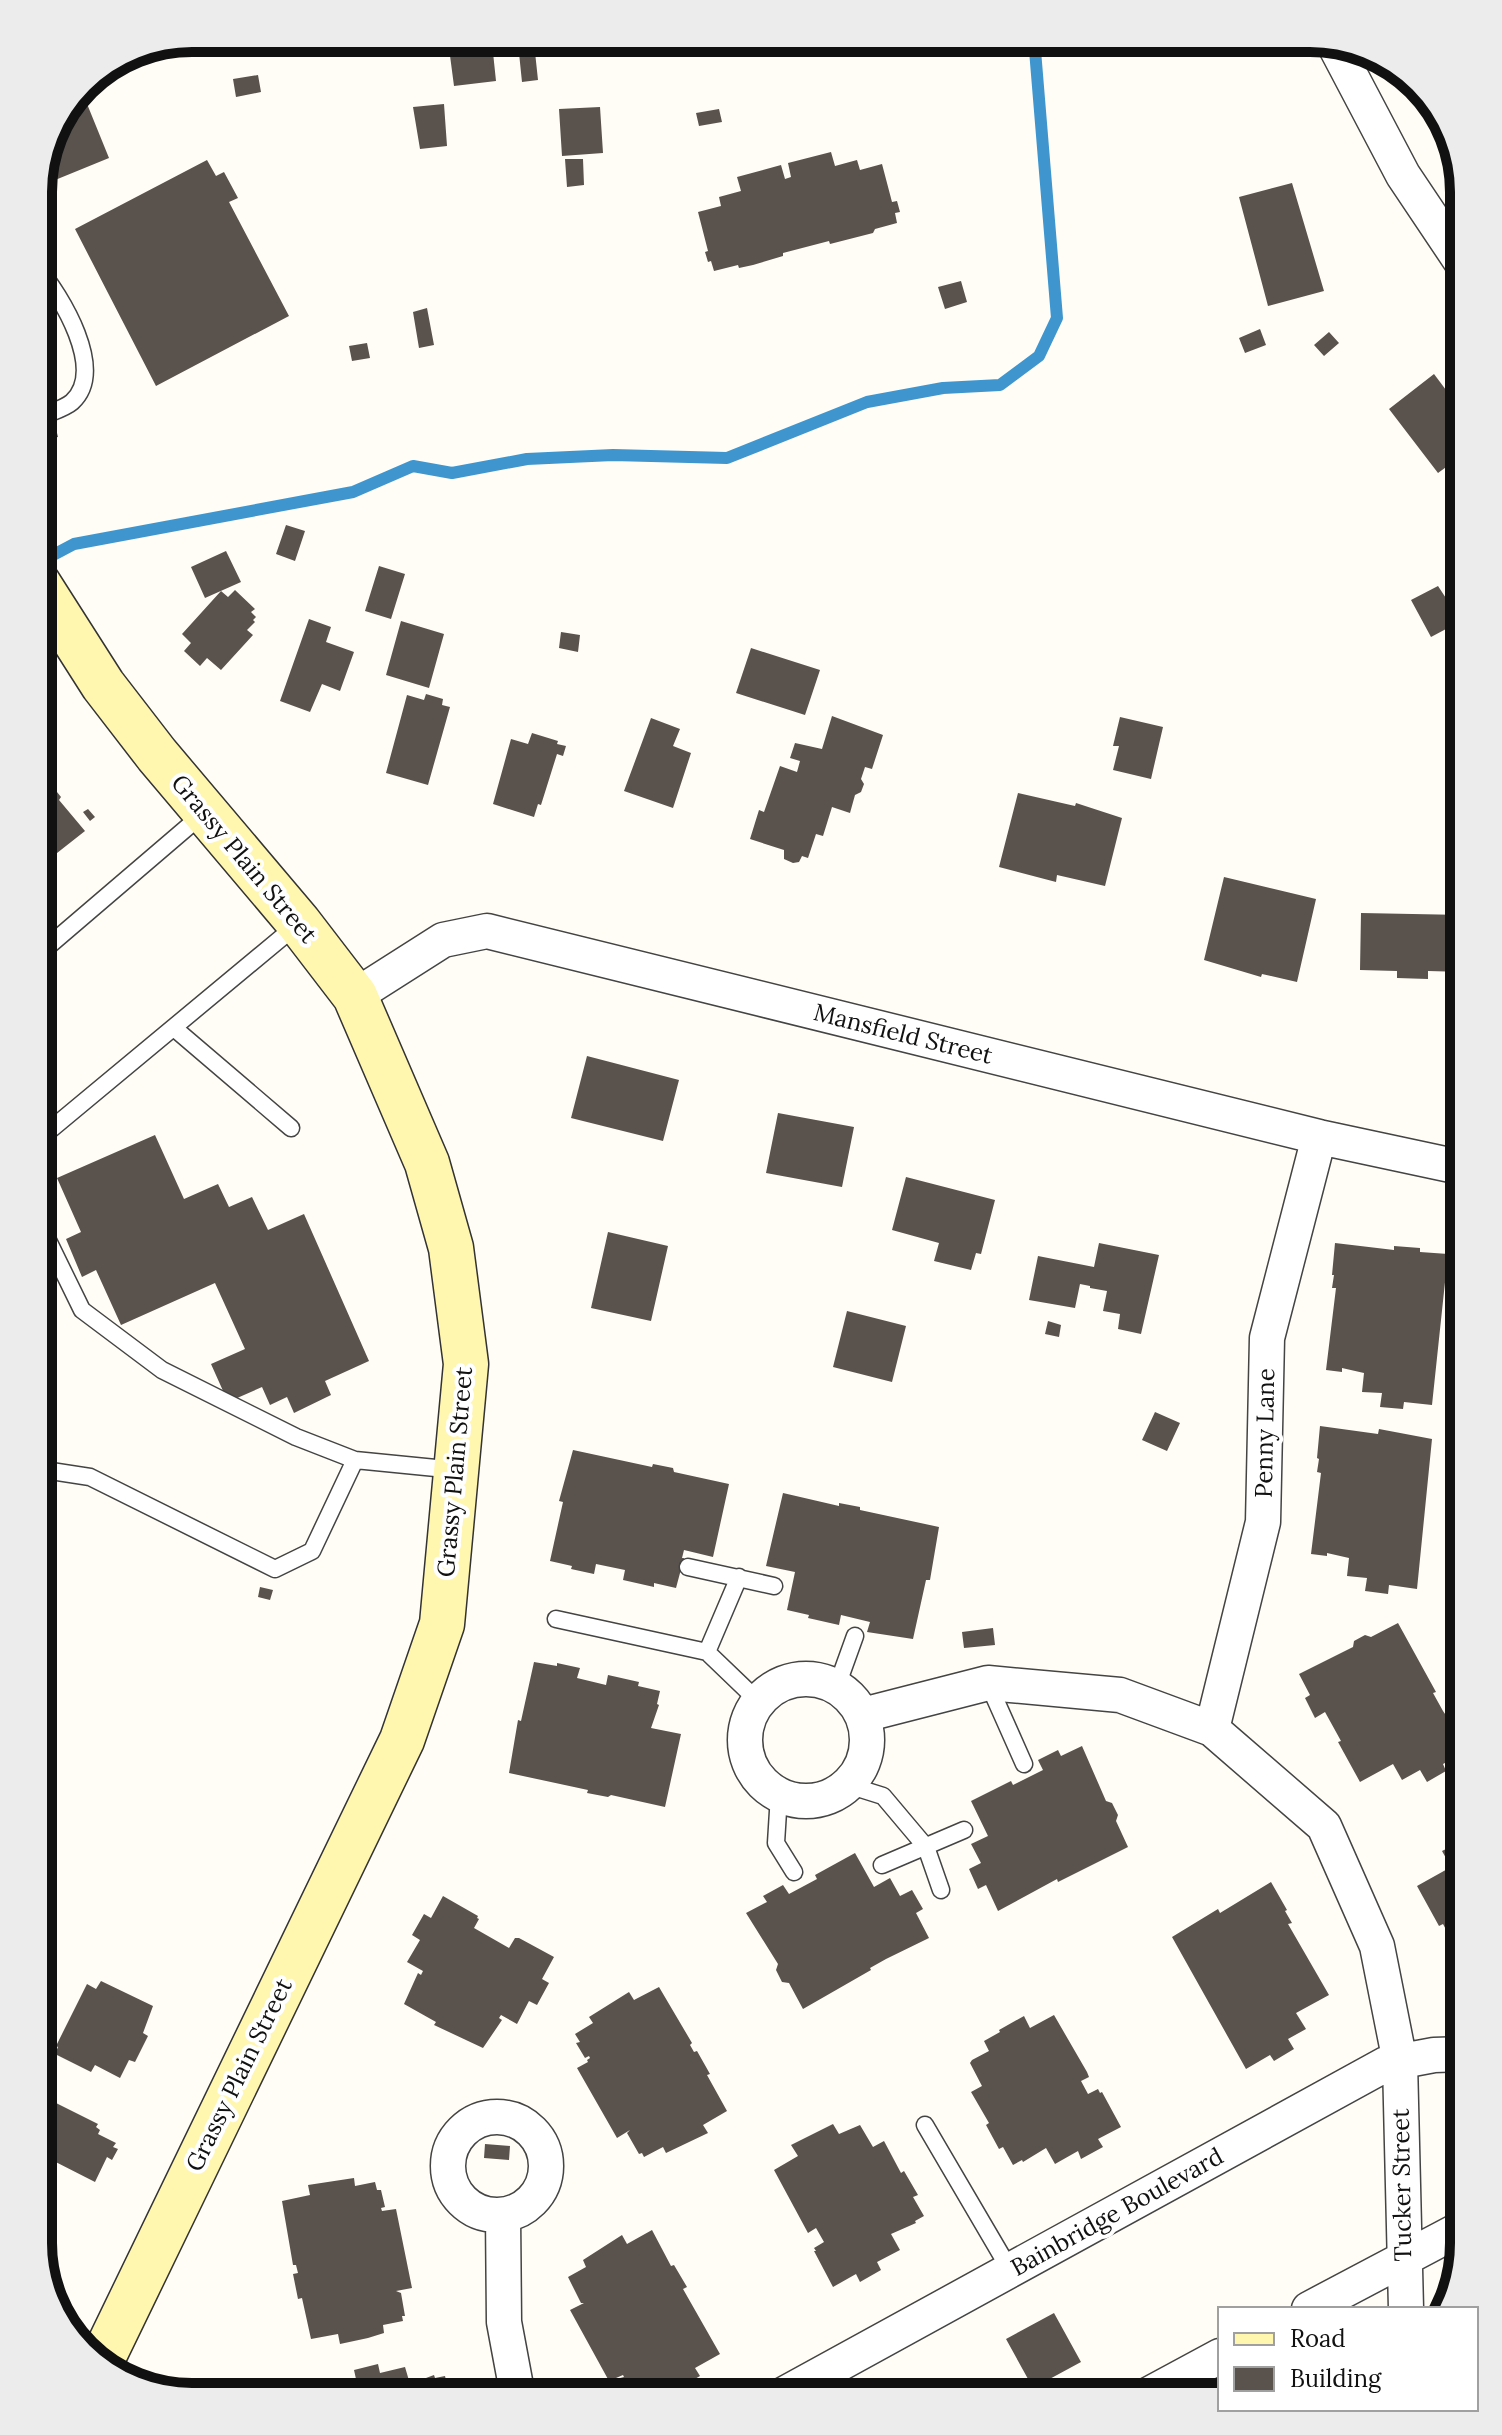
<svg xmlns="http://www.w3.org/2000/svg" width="1502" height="2435" font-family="Lora,serif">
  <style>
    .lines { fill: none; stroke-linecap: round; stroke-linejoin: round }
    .stream { stroke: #3f96cf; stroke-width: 12 }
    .building { fill: #5a524d }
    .service-casing { stroke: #444; stroke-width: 19 }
    .minor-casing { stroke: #444; stroke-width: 37 }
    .secondary-casing { stroke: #333; stroke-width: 47 }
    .service { stroke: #fff; stroke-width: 16 }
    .minor { stroke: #fff; stroke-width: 34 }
    .secondary { stroke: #fff6b0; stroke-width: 44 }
    .labels { text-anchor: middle; stroke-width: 8; stroke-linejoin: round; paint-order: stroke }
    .street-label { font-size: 24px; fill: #111; stroke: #fff }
    .rim { fill: none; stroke: #111; stroke-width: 10 }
  </style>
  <rect width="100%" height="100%" fill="#fffdf5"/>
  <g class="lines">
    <path class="stream" d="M 38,563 L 74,544 L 353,492 L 413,466 L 452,473 L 527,459 L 613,455 L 727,458 L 867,402 L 943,388 L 1000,385 L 1039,356 L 1057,318 L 1034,38"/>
  </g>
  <path class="building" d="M 492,43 L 496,81 L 454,86 L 449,48 Z
    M 535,52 L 538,80 L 522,82 L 519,53 Z
    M 258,75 L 261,92 L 236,97 L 233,79 Z
    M 83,94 L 109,158 L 38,187 L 77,96 Z
    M 444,104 L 447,146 L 420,149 L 413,107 Z
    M 600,107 L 603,153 L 562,156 L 559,109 Z
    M 719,109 L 722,122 L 699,126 L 696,113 Z
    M 831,152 L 835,166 L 857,160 L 860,170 L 882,164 L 892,202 L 897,201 L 900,212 L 895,213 L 897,223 L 875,229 L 873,233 L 830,244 L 829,241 L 783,253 L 783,256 L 753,265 L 739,268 L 738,265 L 714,271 L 711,261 L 708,262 L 705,252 L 708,251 L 698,212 L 721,206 L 719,197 L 741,191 L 737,177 L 781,165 L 785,179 L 791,177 L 788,163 Z
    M 565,159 L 583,159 L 584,185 L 567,187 Z
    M 207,160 L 216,176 L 224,172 L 238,198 L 229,202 L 289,316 L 156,386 L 75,229 Z
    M 1292,183 L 1324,291 L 1268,306 L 1239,197 Z
    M 961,281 L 967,302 L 945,309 L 938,287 Z
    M 427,308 L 434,345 L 419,348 L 413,312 Z
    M 1260,329 L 1266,345 L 1245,353 L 1239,338 Z
    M 1329,332 L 1339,343 L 1324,356 L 1314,345 Z
    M 367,343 L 370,358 L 352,361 L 349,346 Z
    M 1434,374 L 1464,414 L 1464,454 L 1438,473 L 1389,409 Z
    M 57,433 L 58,437 L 41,440 L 40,436 Z
    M 286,525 L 305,531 L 295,561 L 276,554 Z
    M 226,551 L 241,582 L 205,598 L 191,567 Z
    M 379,566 L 405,574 L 391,619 L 365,611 Z
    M 1438,586 L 1461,621 L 1431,637 L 1411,600 Z
    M 235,590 L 255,609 L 251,612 L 256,617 L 253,620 L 255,622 L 247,630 L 253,635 L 221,670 L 207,658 L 200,666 L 184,651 L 191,643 L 182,634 L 221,591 L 228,597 Z
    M 309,619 L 331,627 L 326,642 L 354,652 L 340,691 L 322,684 L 310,712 L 280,701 Z
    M 401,621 L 444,634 L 429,688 L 386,675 Z
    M 561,632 L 580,635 L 578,652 L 559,648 Z
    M 751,648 L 820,670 L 805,715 L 736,693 Z
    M 426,694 L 443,699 L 442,705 L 450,707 L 428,785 L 386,773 L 407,695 L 424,700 Z
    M 832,716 L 883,735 L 872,769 L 865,767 L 861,779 L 864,784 L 861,792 L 855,795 L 850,813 L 832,807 L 823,836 L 816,834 L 808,858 L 802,856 L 799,862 L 793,863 L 784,859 L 784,850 L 750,839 L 759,810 L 764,812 L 780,766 L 797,772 L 800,761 L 790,758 L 795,743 L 822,749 Z
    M 1120,717 L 1163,727 L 1151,779 L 1113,770 L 1119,746 L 1113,746 Z
    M 651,718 L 680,729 L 673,746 L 691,753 L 673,808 L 624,791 Z
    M 532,733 L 558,741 L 557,744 L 566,746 L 563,756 L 557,754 L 541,805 L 538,804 L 534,817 L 493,804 L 511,739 L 528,744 Z
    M 38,775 L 50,789 L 53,787 L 61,797 L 59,800 L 85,831 L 38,868 Z
    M 1018,793 L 1075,806 L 1076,803 L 1122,818 L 1105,886 L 1057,875 L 1056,882 L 999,867 Z
    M 88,809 L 95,817 L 90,821 L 83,812 Z
    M 1224,877 L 1316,899 L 1297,982 L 1262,974 L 1261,977 L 1204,960 Z
    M 1361,913 L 1464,915 L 1464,972 L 1428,971 L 1428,979 L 1397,978 L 1397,971 L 1360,970 Z
    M 587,1056 L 679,1080 L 663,1141 L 571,1118 Z
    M 778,1113 L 854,1127 L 842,1187 L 766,1173 Z
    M 155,1135 L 184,1199 L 218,1184 L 229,1207 L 252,1197 L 268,1230 L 304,1214 L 369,1361 L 325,1381 L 331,1395 L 294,1413 L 287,1397 L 270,1405 L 262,1387 L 228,1402 L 211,1364 L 245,1349 L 215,1283 L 121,1325 L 96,1270 L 82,1277 L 66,1239 L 81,1232 L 57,1178 Z
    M 906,1177 L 995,1200 L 981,1254 L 976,1253 L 971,1270 L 934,1261 L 939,1243 L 892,1230 Z
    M 608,1232 L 668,1246 L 651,1321 L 591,1308 Z
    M 1099,1243 L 1159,1255 L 1141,1334 L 1118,1329 L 1120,1314 L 1103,1311 L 1107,1291 L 1090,1288 L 1090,1286 L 1080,1284 L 1075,1308 L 1029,1300 L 1038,1256 L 1094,1267 Z
    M 1335,1243 L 1394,1250 L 1394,1246 L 1420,1248 L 1420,1252 L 1448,1254 L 1432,1405 L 1404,1402 L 1403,1409 L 1380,1407 L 1382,1393 L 1362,1392 L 1364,1373 L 1342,1368 L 1342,1372 L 1326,1370 L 1336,1288 L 1332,1288 L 1334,1275 L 1332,1275 Z
    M 847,1311 L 906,1326 L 892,1382 L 833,1367 Z
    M 1048,1321 L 1061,1325 L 1059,1337 L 1045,1334 Z
    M 1155,1412 L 1180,1423 L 1167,1451 L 1142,1440 Z
    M 1320,1426 L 1378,1434 L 1379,1429 L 1432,1439 L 1417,1589 L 1389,1585 L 1388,1594 L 1365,1591 L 1367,1578 L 1347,1576 L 1349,1558 L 1327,1553 L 1327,1556 L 1311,1554 L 1321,1473 L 1317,1472 L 1319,1459 L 1317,1458 Z
    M 573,1450 L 652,1467 L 653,1464 L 673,1468 L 674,1472 L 729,1484 L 713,1557 L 684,1550 L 682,1558 L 684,1558 L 676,1588 L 654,1583 L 654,1587 L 623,1580 L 625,1570 L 596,1564 L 594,1574 L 571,1569 L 572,1566 L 550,1561 L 563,1502 L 559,1501 Z
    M 783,1493 L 839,1506 L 839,1503 L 860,1507 L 860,1510 L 939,1527 L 930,1580 L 926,1580 L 913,1639 L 867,1632 L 870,1622 L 841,1615 L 839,1625 L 808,1618 L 809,1615 L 787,1610 L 795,1572 L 766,1566 Z
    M 260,1587 L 273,1590 L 270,1600 L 258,1597 Z
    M 1398,1623 L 1436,1692 L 1433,1693 L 1443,1711 L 1464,1742 L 1464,1753 L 1443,1764 L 1446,1771 L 1427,1782 L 1420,1770 L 1402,1780 L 1393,1764 L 1360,1782 L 1338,1742 L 1341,1741 L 1325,1712 L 1315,1718 L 1305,1698 L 1310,1695 L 1299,1674 L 1353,1647 L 1354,1641 L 1365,1635 L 1371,1637 Z
    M 993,1628 L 995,1645 L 964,1648 L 962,1632 Z
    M 534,1662 L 557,1666 L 557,1663 L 580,1668 L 577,1678 L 606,1685 L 608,1675 L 639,1682 L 638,1686 L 660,1691 L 657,1704 L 659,1705 L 651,1728 L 681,1734 L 665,1807 L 611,1795 L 608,1797 L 587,1793 L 588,1790 L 509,1773 L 518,1720 L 521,1721 Z
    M 1082,1746 L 1106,1801 L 1112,1803 L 1118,1815 L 1116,1821 L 1128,1847 L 1058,1882 L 1057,1879 L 998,1911 L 986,1885 L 978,1889 L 969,1869 L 981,1863 L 971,1844 L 988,1836 L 971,1801 L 1011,1781 L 1013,1785 L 1043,1770 L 1038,1760 L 1058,1750 L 1061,1756 Z
    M 1464,1824 L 1464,1974 L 1459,1977 L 1448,1958 L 1458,1952 L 1443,1924 L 1439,1926 L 1417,1886 L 1451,1867 L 1442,1851 L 1460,1842 L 1453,1830 Z
    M 855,1853 L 874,1887 L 890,1878 L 900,1896 L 912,1890 L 923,1909 L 916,1913 L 929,1938 L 886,1959 L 870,1968 L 871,1970 L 803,2009 L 789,1983 L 782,1982 L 776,1970 L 778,1964 L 746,1913 L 767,1902 L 763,1896 L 783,1885 L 789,1894 L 817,1879 L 815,1875 Z
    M 1271,1882 L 1287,1910 L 1285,1911 L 1292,1923 L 1288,1924 L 1329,1995 L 1296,2013 L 1306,2029 L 1288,2039 L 1294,2049 L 1274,2061 L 1270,2055 L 1246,2069 L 1172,1937 L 1218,1909 L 1220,1913 Z
    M 443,1896 L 478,1916 L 477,1918 L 479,1919 L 474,1928 L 509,1948 L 515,1938 L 519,1938 L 554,1957 L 542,1979 L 549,1983 L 537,2005 L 529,2001 L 517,2024 L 501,2015 L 499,2018 L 502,2020 L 483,2048 L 434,2025 L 436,2022 L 404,2004 L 418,1973 L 421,1975 L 423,1971 L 407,1962 L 420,1940 L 412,1935 L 424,1914 L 431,1918 Z
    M 101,1981 L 153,2006 L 143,2033 L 148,2036 L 135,2062 L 129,2060 L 120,2078 L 95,2065 L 91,2072 L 55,2054 L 58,2047 L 56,2046 L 87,1984 L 96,1989 Z
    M 659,1987 L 692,2043 L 690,2045 L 694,2052 L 697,2051 L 710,2074 L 707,2075 L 727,2111 L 703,2125 L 708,2133 L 666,2153 L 663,2147 L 644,2157 L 642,2153 L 639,2154 L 627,2133 L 630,2130 L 617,2138 L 577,2068 L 588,2062 L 587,2060 L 590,2058 L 589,2056 L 585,2058 L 576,2043 L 580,2042 L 575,2034 L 593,2023 L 589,2017 L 629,1992 L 634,2000 Z
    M 1054,2015 L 1087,2072 L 1089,2077 L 1081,2081 L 1088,2094 L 1098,2089 L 1100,2093 L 1102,2092 L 1121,2127 L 1098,2139 L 1103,2147 L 1081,2159 L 1078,2151 L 1055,2164 L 1046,2148 L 1023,2162 L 1022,2160 L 1013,2165 L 1003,2147 L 999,2149 L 986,2125 L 989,2123 L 971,2092 L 982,2086 L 970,2063 L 972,2060 L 989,2051 L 984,2041 L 1000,2032 L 999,2030 L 1024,2016 L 1030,2028 Z
    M 50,2100 L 98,2124 L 96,2127 L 100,2130 L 98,2134 L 116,2143 L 113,2147 L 118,2149 L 112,2160 L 107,2157 L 95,2182 L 38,2153 L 38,2123 Z
    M 833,2124 L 839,2134 L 860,2125 L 873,2147 L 884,2141 L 901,2173 L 904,2171 L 918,2195 L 913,2197 L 924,2216 L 915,2221 L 916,2223 L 891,2234 L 900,2250 L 877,2262 L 881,2270 L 860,2282 L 856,2274 L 833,2287 L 814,2251 L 816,2251 L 814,2248 L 824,2242 L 816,2228 L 808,2233 L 774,2170 L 798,2156 L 791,2145 Z
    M 485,2144 L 510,2146 L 509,2160 L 484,2158 Z
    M 354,2178 L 355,2186 L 375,2182 L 377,2190 L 381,2190 L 385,2207 L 381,2208 L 382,2211 L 396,2209 L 412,2288 L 396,2291 L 401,2293 L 405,2316 L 402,2316 L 403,2321 L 383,2325 L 384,2333 L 368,2338 L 340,2344 L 338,2334 L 311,2339 L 302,2298 L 298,2299 L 293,2274 L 298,2273 L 296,2265 L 293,2265 L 282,2201 L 310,2195 L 308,2185 Z
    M 652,2230 L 671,2266 L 674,2265 L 687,2287 L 683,2289 L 720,2354 L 695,2368 L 700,2376 L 676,2390 L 674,2388 L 658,2397 L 655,2391 L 644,2397 L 635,2397 L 632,2392 L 629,2394 L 620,2378 L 624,2377 L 623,2375 L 609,2381 L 570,2310 L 584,2303 L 581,2303 L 568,2277 L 586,2267 L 583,2260 L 622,2235 L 627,2244 Z
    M 1054,2313 L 1081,2362 L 1033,2388 L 1006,2339 Z
    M 378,2364 L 380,2373 L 405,2367 L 410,2384 L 434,2375 L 435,2378 L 445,2376 L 450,2397 L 335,2397 L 332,2384 L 356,2379 L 354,2370 Z"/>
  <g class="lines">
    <defs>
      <path id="service" d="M 38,418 C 48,413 64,409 72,402 C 107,370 61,296 38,268
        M 38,955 L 204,813
        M 174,1028 L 291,1128
        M 38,1140 L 298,924
        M 38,1220 L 82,1310 L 162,1370 L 296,1437 L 355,1460 L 456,1470
        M 38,1469 L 90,1477 L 275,1569 L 312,1551 L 355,1460
        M 688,1567 L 774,1586
        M 556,1619 L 707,1652 L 758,1701
        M 707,1652 L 739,1577
        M 988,1683 L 1024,1764
        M 837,1686 L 855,1636
        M 848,1785 L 883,1796 L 926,1847 L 941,1890
        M 779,1795 L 776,1843 L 794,1872
        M 882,1865 L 964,1830
        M 925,2125 L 1010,2270"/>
      <path id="minor" d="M 1333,42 L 1403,175 L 1464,266
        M 355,996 L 443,940 L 487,931 L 1319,1137 L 1464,1168
        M745 1740a61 61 0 1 1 122 0a61 61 0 1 1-122 0Z
        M 863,1715 L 988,1683 L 1120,1695 L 1212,1729 L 1324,1826 L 1377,1946 L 1400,2062 L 1406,2309
        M 1212,1729 L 1263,1522 L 1267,1338 L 1319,1137
        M448 2166a49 49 0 1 1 98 0a49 49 0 1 1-98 0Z
        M 503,2215 L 504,2322 L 518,2397
        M 1309,2309 L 1464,2227
        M 779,2397 L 1386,2064 L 1434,2055 L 1464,2054
        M 1144,2397 L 1220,2356"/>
      <path id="secondary" d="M 38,583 L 103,685 L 157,755 L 299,923 L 355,996 L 427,1163 L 451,1248 L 466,1364 L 442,1624 L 402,1740 L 100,2364"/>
    </defs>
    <use href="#service" class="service-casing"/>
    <use href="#minor" class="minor-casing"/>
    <use href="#secondary" class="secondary-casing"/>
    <use href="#service" class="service"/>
    <use href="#minor" class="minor"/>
    <use href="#secondary" class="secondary"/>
  </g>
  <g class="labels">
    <g class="street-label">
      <text transform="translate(244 859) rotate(50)" y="8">Grassy Plain Street</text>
      <text transform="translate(903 1034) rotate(14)" y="8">Mansfield Street</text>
      <text transform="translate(1265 1433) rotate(-89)" y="8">Penny Lane</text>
      <text transform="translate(455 1472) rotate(-85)" y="8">Grassy Plain Street</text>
      <text transform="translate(239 2075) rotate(-64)" y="8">Grassy Plain Street</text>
      <text transform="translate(1402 2185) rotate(-91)" y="8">Tucker Street</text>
      <text transform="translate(1117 2212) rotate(-29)" y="8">Bainbridge Boulevard</text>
    </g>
  </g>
  <path d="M0 0H1502V2435H0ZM192 52H1310A140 140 0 0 1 1450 192V2243A140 140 0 0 1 1310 2383H192A140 140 0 0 1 52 2243V192A140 140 0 0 1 192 52Z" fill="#ececec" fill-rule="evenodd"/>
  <path class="rim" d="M192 52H1310A140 140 0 0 1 1450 192V2243A140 140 0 0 1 1310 2383H192A140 140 0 0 1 52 2243V192A140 140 0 0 1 192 52Z"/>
  <rect x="1218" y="2307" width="260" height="104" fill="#ffffff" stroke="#a0a0a0" stroke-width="2"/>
  <rect x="1234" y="2333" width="40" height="12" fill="#fff6b0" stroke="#a0a0a0" stroke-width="2"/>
  <text x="1290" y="2347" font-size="24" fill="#111111">Road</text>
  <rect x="1234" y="2367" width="40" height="24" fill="#5a524d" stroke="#a0a0a0" stroke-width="2"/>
  <text x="1290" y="2387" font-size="24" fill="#111111">Building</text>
</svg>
